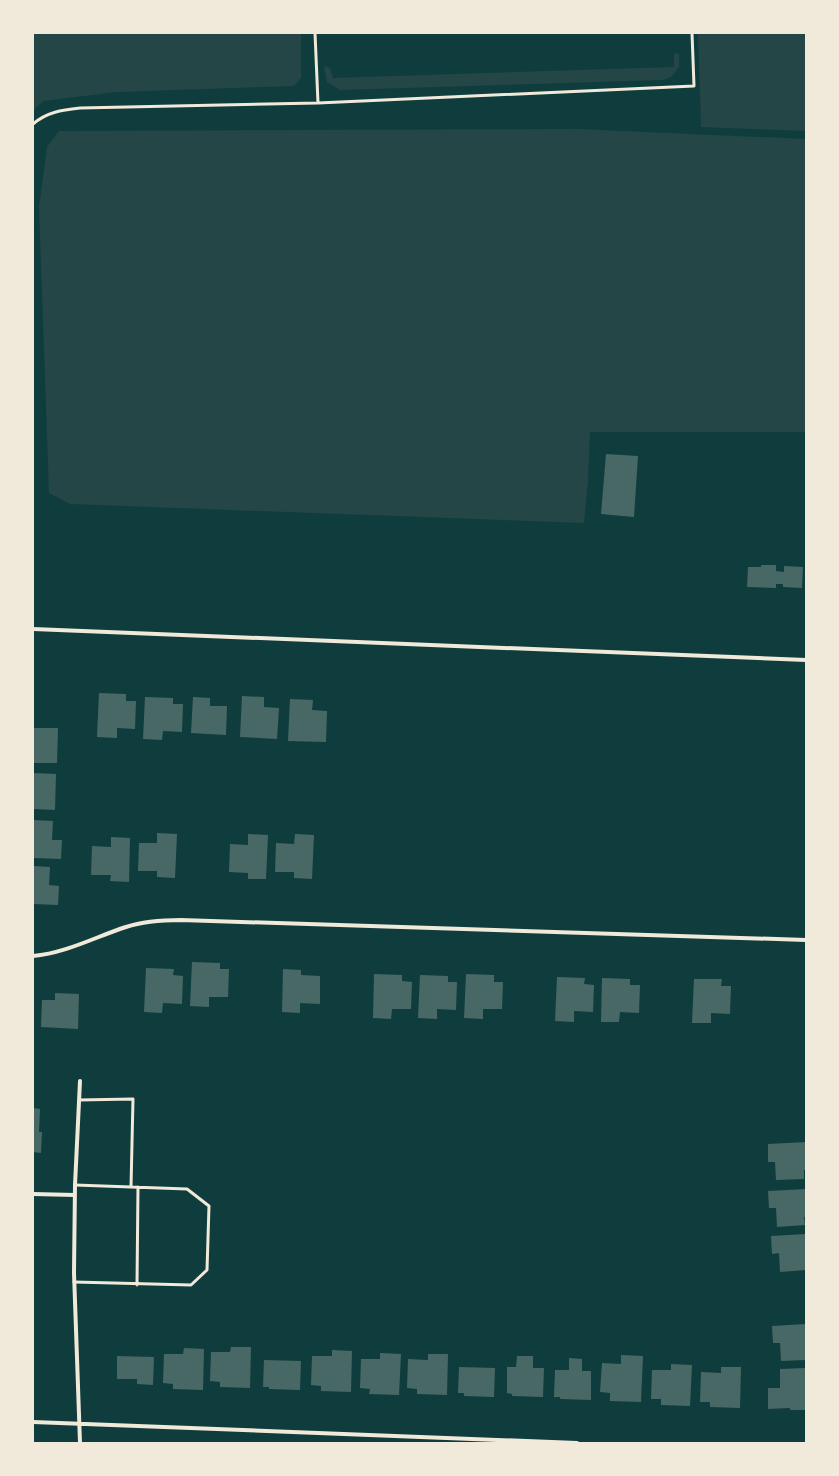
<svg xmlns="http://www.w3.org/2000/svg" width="839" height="1476" font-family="'Exo 2',sans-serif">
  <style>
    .green { fill: #244646 }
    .building { fill: #486865 }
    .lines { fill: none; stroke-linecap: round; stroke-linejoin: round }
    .service { stroke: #f1e9da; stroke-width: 3 }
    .minor { stroke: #f1e9da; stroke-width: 4 }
  </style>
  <rect width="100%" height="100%" fill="#0f3d3e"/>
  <path class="green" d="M 33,33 L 301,33 L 301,78 L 294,86 L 117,92 L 43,101 L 33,111 Z
    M 698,33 L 806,33 L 806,131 L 701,127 Z
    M 674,53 L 679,54 L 679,67 L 671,77 L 663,80 L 340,90 L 327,82 L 324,66 L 330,68 L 333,78 L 674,67 Z
    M 577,129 L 806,139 L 806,432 L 590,432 L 588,480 L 584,523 L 70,504 L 49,493 L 39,207 L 47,147 L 59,131 Z"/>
  <path class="building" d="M 606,454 L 638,456 L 634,517 L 601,514 Z
    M 761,565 L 776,565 L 776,571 L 784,572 L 784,566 L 803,567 L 802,588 L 783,587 L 783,584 L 776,584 L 776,588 L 747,587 L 748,567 L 761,567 Z
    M 99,693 L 126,694 L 126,701 L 136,701 L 135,729 L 117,728 L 117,738 L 97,737 Z
    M 242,696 L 264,697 L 264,707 L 279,708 L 277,739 L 240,737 Z
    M 145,697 L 173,698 L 173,704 L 183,704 L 182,732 L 163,731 L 162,740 L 143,739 Z
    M 193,697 L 210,698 L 210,706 L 227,706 L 226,735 L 191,733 Z
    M 290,699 L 313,700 L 312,710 L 327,711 L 326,742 L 288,741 Z
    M 33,728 L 58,728 L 57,763 L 33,763 Z
    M 33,773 L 56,774 L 55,810 L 33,809 Z
    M 33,820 L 53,821 L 52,840 L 62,840 L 61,859 L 33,858 Z
    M 157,833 L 177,834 L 175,878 L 157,877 L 157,871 L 138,871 L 139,843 L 157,843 Z
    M 248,834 L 268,835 L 266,879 L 248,879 L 248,873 L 229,872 L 230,844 L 248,845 Z
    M 295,834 L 314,835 L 312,879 L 294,878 L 294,872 L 275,872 L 276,843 L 294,844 Z
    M 111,837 L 130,838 L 129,882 L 110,881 L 111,875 L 91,875 L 92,846 L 111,847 Z
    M 33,866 L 50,867 L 49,885 L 59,886 L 58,905 L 33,904 Z
    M 192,962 L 220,963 L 220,969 L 229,969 L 228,997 L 209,997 L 209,1007 L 190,1006 Z
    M 146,968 L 174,969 L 173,975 L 183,976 L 182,1004 L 163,1003 L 162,1013 L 144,1012 Z
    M 283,969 L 301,970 L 301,975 L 320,976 L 320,1004 L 300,1003 L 300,1013 L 282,1012 Z
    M 374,974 L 402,975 L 402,981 L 412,982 L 411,1009 L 392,1009 L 391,1019 L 373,1018 Z
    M 466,974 L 494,975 L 494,982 L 503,982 L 502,1009 L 483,1009 L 483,1019 L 464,1018 Z
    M 420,975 L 448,976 L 448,982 L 457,982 L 456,1010 L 437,1009 L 437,1019 L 418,1018 Z
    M 557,977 L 585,978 L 584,984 L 594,985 L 593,1012 L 574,1011 L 574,1022 L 555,1021 Z
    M 602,978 L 630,979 L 630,985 L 640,985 L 639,1013 L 620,1012 L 619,1022 L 601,1022 Z
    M 694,979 L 722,979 L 721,986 L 731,986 L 730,1014 L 711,1013 L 711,1023 L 692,1023 Z
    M 55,993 L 79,994 L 78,1029 L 41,1027 L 42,1000 L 55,1000 Z
    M 33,1108 L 40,1109 L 39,1132 L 42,1132 L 41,1153 L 33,1152 Z
    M 806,1142 L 806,1170 L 804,1170 L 804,1179 L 776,1180 L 775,1162 L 768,1162 L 768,1144 Z
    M 806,1189 L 806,1217 L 804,1217 L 805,1225 L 777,1227 L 776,1208 L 769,1208 L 768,1191 Z
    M 806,1234 L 806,1270 L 780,1272 L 779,1253 L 772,1254 L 771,1236 Z
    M 806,1324 L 806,1360 L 781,1361 L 780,1343 L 773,1343 L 772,1326 Z
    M 231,1347 L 251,1347 L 250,1388 L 220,1387 L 220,1382 L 210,1381 L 211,1352 L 230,1352 Z
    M 184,1348 L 204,1349 L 203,1390 L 173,1389 L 173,1384 L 163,1383 L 164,1354 L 183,1354 Z
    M 332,1350 L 352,1351 L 351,1392 L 321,1391 L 321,1386 L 311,1385 L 312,1356 L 332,1356 Z
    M 380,1353 L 401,1354 L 399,1395 L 369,1394 L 370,1389 L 360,1388 L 361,1359 L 380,1359 Z
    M 428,1354 L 448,1354 L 447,1395 L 417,1394 L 417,1389 L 407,1388 L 408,1359 L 428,1360 Z
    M 621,1355 L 643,1356 L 641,1402 L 610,1401 L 610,1393 L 600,1392 L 602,1363 L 621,1364 Z
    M 117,1356 L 154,1357 L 153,1385 L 137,1384 L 137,1379 L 117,1379 Z
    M 517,1356 L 533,1356 L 533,1368 L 544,1368 L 543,1397 L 512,1396 L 512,1394 L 507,1393 L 507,1367 L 516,1367 Z
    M 569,1358 L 582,1359 L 582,1371 L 591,1371 L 591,1400 L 560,1399 L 560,1397 L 554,1397 L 555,1370 L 569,1370 Z
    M 264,1360 L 301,1361 L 300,1390 L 269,1389 L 269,1387 L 263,1387 Z
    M 671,1364 L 692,1365 L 690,1406 L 661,1405 L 661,1399 L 651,1399 L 652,1370 L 671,1370 Z
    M 459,1367 L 495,1368 L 494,1397 L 464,1396 L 464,1393 L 458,1393 Z
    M 721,1367 L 741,1367 L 740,1408 L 710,1407 L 710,1402 L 700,1402 L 701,1372 L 721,1373 Z
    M 806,1368 L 806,1410 L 790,1410 L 790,1408 L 768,1409 L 768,1388 L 780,1388 L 780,1369 Z"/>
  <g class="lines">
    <path class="service" d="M 315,33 L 318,103 L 694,86 L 692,33
      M 33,124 C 47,112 62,110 80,108 L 318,103
      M 79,1100 L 133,1099 L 131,1187
      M 74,1282 L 191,1285 L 207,1270 L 209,1206 L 187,1189 L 75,1185
      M 137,1285 L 138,1187"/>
    <path class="minor" d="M 33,629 L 806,660
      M 33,956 C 66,953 95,937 126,927 C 144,921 163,920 181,920 L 806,940
      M 80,1081 L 75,1185 L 74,1273 L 80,1443
      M 33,1194 L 75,1195
      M 33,1422 L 577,1443"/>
  </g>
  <rect width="839" height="1476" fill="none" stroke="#f1e9da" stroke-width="68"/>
</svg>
